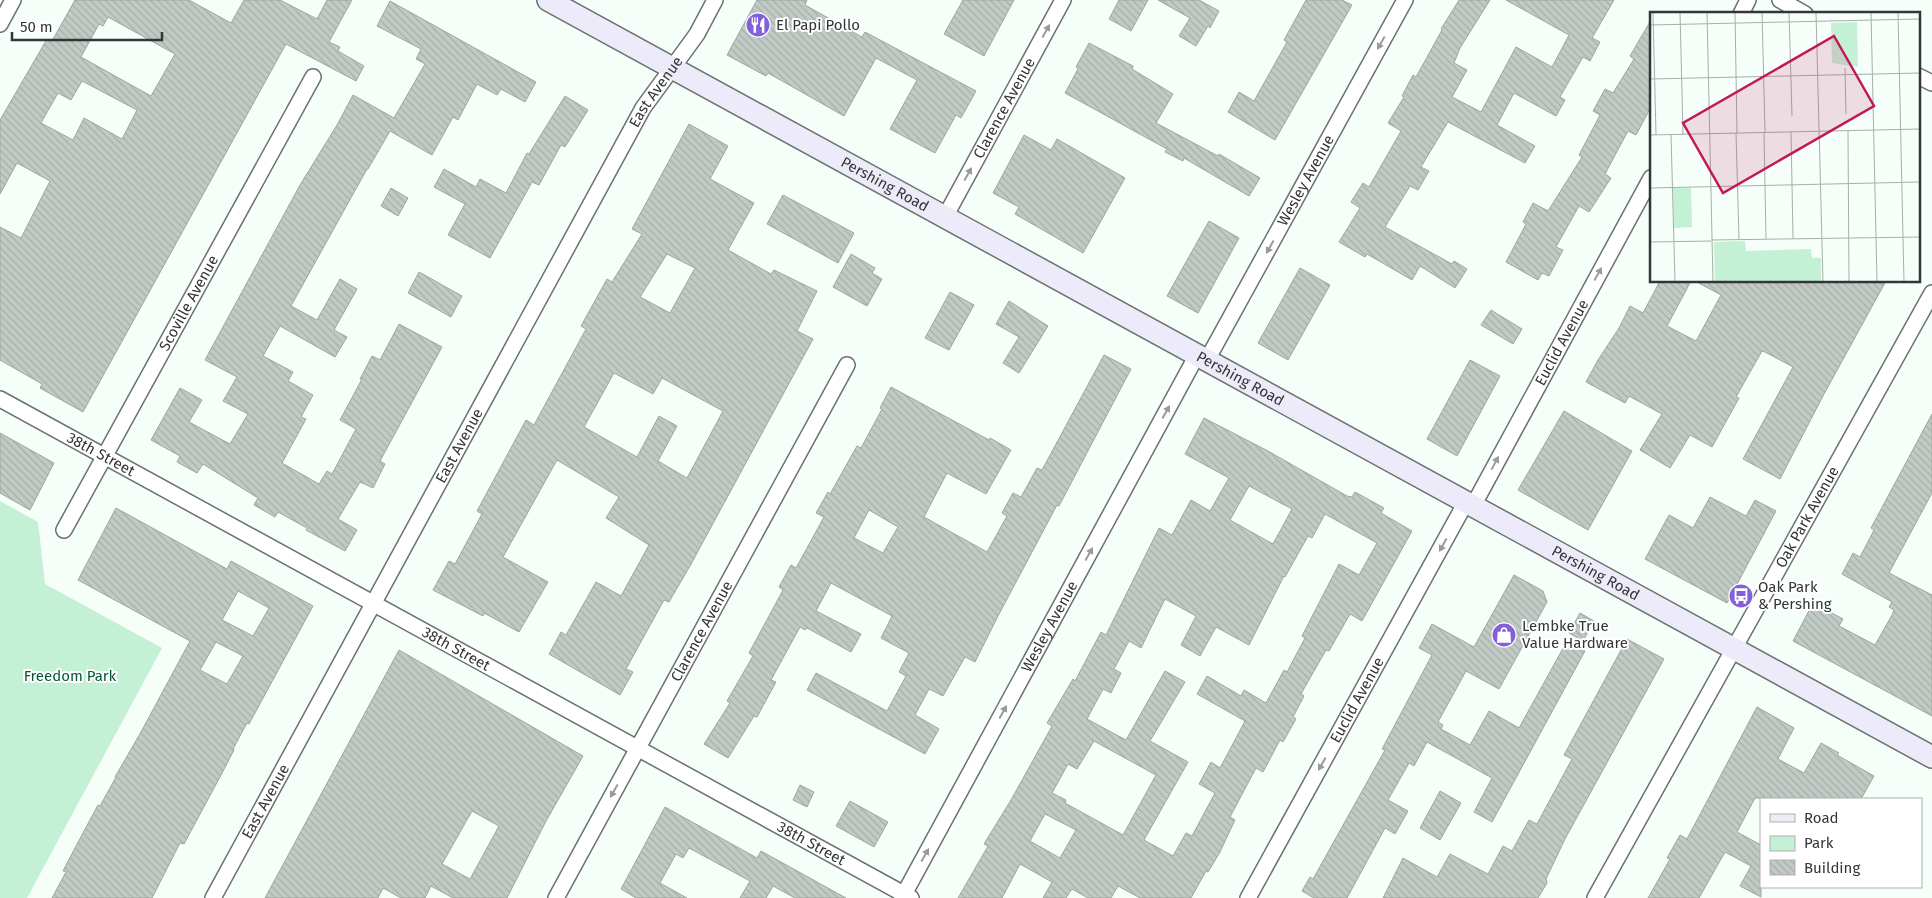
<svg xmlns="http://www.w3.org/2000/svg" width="1932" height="898" font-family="'Fira Sans',sans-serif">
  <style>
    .park { fill: #c4f0d5 }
    .building { fill: url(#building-back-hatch); stroke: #9da6a0; fill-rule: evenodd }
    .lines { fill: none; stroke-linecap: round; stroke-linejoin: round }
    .street-casing { stroke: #6a726d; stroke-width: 18 }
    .secondary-casing { stroke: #6a726d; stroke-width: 24 }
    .street { stroke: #fff; stroke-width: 15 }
    .secondary { stroke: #edebfa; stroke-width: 21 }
    .oneway { fill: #999a9a }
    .labels { text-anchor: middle; stroke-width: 4; stroke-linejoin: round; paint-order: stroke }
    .poi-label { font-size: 15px; fill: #333634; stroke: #fff; text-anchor: start }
    .street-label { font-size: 15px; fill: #333634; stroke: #fff }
    .park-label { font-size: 15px; fill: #035936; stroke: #fff }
    .inset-road { fill: none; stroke: #a7aeaa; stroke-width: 1 }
    .view { fill: #c2185b; fill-opacity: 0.15; stroke: #c2185b; stroke-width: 2.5 }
    .inset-edge { fill: none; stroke: #333634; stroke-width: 2.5 }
  </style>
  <defs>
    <pattern id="building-back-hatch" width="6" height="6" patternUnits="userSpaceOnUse" patternTransform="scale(1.25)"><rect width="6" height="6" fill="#c1cac4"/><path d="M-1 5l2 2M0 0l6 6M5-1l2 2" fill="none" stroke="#a6aea9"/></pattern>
  </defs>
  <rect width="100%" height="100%" fill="#f5fef8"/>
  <path class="park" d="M 0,501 L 38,522 L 45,584 L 162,648 L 27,898 L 0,898 Z"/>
  <path class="building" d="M 75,0 L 189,0 L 231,23 L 244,0 L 280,0 L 317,19 L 327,0 L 352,0 L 329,42 L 340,47 L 338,51 L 364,66 L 356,81 L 286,44 L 83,412 L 40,388 L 42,384 L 0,360 L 0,227 L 21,238 L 50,181 L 17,163 L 0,194 L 0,120 L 47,39 L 52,41 ZM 108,17 L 175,54 L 151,96 L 81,57 L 99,24 L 103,26 ZM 82,81 L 137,110 L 122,139 L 84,118 L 73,140 L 41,123 L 58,93 L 71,100 Z
    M 757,0 L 807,0 L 805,5 L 862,37 L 865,32 L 976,91 L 961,118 L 956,115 L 935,153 L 890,129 L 917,80 L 876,58 L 844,116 L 768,73 L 766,76 L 727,55 Z
    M 963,0 L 1014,0 L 984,56 L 944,34 Z
    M 1119,0 L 1148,0 L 1131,31 L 1109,19 Z
    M 1158,0 L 1199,0 L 1219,11 L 1210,28 L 1208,26 L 1196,46 L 1179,36 L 1190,18 Z
    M 1306,0 L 1342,0 L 1352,5 L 1275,140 L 1228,112 L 1239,92 L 1254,101 L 1287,42 L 1284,40 Z
    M 1459,0 L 1490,0 L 1460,48 L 1454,63 L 1467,70 L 1452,97 L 1481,112 L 1516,47 L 1552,67 L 1569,35 L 1506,0 L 1614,0 L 1592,38 L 1600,42 L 1590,61 L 1583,57 L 1560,97 L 1565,100 L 1556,116 L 1514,93 L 1497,125 L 1535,146 L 1525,163 L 1448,122 L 1421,167 L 1429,171 L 1418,190 L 1410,186 L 1385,227 L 1452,264 L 1454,261 L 1467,269 L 1455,288 L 1420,266 L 1412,280 L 1367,254 L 1365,257 L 1339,242 L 1360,208 L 1351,202 L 1363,183 L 1369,187 L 1401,131 L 1388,123 L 1404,97 L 1402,96 L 1413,75 L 1416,77 L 1442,30 L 1441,29 Z
    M 390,1 L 536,82 L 525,102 L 501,89 L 497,95 L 477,84 L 458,120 L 453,117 L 432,155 L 390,131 L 368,169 L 367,169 L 291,306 L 317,320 L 340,279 L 357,289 L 334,330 L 347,337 L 335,357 L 280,326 L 263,356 L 293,372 L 288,381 L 313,395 L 301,417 L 306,419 L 282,463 L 319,484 L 327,471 L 332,474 L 356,429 L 340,420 L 362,379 L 360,379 L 372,356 L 380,360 L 399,324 L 442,347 L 380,461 L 385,464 L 373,488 L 360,482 L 338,519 L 357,530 L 345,551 L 306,530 L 307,528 L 278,512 L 275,517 L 254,505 L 258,498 L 203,464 L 197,473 L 177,462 L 180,456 L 151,440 L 180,388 L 202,400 L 189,422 L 230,444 L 248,414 L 223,401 L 237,377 L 205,360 L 300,185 L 337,125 L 353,95 L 394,118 L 425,64 L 416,59 L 421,49 L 377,26 Z
    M 1651,20 L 1651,107 L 1636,135 L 1628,131 L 1605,174 L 1611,178 L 1589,212 L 1579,206 L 1556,247 L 1563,250 L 1549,276 L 1542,273 L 1538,280 L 1506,262 L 1526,224 L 1523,222 L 1533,203 L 1548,211 L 1582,157 L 1579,155 L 1600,115 L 1593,111 L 1605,89 L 1613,93 L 1634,59 L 1630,56 Z
    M 1089,43 L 1133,66 L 1132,69 L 1173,94 L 1156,123 L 1218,156 L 1219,154 L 1260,178 L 1249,196 L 1184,158 L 1183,161 L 1165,152 L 1167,149 L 1065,93 L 1078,69 L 1076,67 Z
    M 565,96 L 588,110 L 565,147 L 561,145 L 539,185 L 532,182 L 490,258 L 448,235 L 465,204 L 434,187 L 444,169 L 476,187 L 480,179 L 506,193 L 527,153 L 529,154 Z
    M 689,124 L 728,146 L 710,179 L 754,203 L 728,250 L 771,274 L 774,270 L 817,291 L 797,331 L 813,339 L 690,566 L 669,602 L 664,600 L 626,669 L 633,672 L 620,695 L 549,654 L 561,632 L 566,635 L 596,582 L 621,596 L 649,545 L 606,518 L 619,497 L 557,460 L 503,557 L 548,582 L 519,632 L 484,613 L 483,616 L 433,590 L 449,561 L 455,564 L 482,514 L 477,511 L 526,420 L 534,425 L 586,329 L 581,326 L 607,279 L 612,282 L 642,234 L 632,229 ZM 667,254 L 695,268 L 670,313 L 640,297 ZM 614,373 L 653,394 L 662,378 L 723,411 L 687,478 L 658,461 L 677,426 L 659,416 L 637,457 L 584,427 Z
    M 1024,135 L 1051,150 L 1057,139 L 1125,178 L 1083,253 L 1015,214 L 1019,207 L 993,193 Z
    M 391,188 L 408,198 L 398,216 L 381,206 Z
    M 783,195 L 854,233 L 838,263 L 767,224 Z
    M 1209,221 L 1239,238 L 1198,313 L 1167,296 Z
    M 851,254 L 875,268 L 872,273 L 882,279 L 867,306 L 833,287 Z
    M 1300,268 L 1330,285 L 1288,360 L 1258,343 Z
    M 419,272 L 462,296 L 451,317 L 408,293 Z
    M 1660,281 L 1691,281 L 1667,326 L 1696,341 L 1721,295 L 1695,281 L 1886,281 L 1824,394 L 1780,479 L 1743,459 L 1793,367 L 1765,352 L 1762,351 L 1736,397 L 1739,398 L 1712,447 L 1690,435 L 1670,468 L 1640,450 L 1662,414 L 1629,396 L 1625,403 L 1586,382 L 1598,360 L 1619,328 L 1630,306 L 1643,313 Z
    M 950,292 L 974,305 L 949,350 L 925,338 Z
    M 1009,301 L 1048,326 L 1019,373 L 1003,363 L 1019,337 L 996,324 Z
    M 1491,310 L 1522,329 L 1513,344 L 1481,325 Z
    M 1104,355 L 1131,369 L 1059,506 L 1057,505 L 998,616 L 975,662 L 965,657 L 943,696 L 929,689 L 915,715 L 939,729 L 925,754 L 807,690 L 816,673 L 887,711 L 906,676 L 899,672 L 909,653 L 881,638 L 892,616 L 831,583 L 816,611 L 861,634 L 851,652 L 807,628 L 805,630 L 800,627 L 771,680 L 776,682 L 757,717 L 754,716 L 728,758 L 704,744 L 730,703 L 727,701 L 753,656 L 749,653 L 783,590 L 779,587 L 791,565 L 796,568 L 824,517 L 816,513 L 828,492 L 830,494 L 857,446 L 861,448 L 882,409 L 880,408 L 891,387 L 989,440 L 990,438 L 1011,450 L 986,494 L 947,473 L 924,517 L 987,552 L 1007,516 L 1002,513 L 1013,493 L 1021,497 L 1037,468 L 1042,470 ZM 869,510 L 898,527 L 883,553 L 854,538 Z
    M 1470,360 L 1500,376 L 1457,456 L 1427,439 Z
    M 1564,411 L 1632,451 L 1588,530 L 1518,490 Z
    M 1932,414 L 1932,493 L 1889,573 L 1932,595 L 1932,716 L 1793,641 L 1813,603 L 1843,619 L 1839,626 L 1875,645 L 1892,615 L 1894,610 L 1889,607 L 1892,602 L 1842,574 L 1853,553 L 1860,557 L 1874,530 L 1871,528 Z
    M 1204,418 L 1268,451 L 1347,496 L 1352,497 L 1355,492 L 1384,508 L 1381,513 L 1412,531 L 1362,621 L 1350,614 L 1329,651 L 1326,650 L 1301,694 L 1304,696 L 1293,717 L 1296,719 L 1283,742 L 1280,740 L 1263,772 L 1256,768 L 1230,817 L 1235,820 L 1220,852 L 1208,872 L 1206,871 L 1191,898 L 1140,898 L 1118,886 L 1111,898 L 1088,898 L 1072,889 L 1066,898 L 1043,898 L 1052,882 L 1020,864 L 1002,898 L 958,898 L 988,846 L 984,844 L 1011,800 L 1052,726 L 1047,723 L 1073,679 L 1075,681 L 1101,632 L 1106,635 L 1159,528 L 1172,535 L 1191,500 L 1210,511 L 1229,478 L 1185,454 ZM 1249,486 L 1292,509 L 1273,544 L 1230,520 ZM 1325,514 L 1377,543 L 1359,575 L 1339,564 L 1302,636 L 1305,638 L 1287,672 L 1284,670 L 1266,703 L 1244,690 L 1241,696 L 1207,676 L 1197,694 L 1245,721 L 1220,768 L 1211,762 L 1199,784 L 1215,793 L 1192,836 L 1186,833 L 1173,856 L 1144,840 L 1188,762 L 1150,741 L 1185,682 L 1165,671 L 1126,740 L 1087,719 L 1103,689 L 1111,693 L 1121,673 L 1114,669 L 1129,641 L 1141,648 L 1165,599 L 1196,616 L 1181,645 L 1200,656 L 1216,627 L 1249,645 L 1284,576 L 1285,577 L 1308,536 L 1312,538 ZM 1094,741 L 1156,775 L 1123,835 L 1065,803 L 1066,800 L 1052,793 L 1068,764 L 1077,769 ZM 1045,814 L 1076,830 L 1060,858 L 1030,841 Z
    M 0,433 L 54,463 L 30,510 L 0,493 Z
    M 1710,497 L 1746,516 L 1755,500 L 1776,511 L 1727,603 L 1645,559 L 1669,515 L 1693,528 Z
    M 116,508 L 227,569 L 231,561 L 313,606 L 249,724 L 247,723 L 233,749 L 234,750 L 221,775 L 184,844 L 180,843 L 152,898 L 52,898 L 66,872 L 63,871 L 76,846 L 98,805 L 100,806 L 116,777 L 115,777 L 141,732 L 190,641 L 78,580 ZM 238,591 L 269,608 L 253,636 L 222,620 ZM 216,642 L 243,656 L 227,684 L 200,670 Z
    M 1514,575 L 1543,591 L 1547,602 L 1499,689 L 1466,671 L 1438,722 L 1443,725 L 1441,729 L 1470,745 L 1489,711 L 1519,728 L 1567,641 L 1585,651 L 1492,822 L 1474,812 L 1492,778 L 1427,742 L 1414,766 L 1409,763 L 1388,800 L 1408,811 L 1395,834 L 1385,828 L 1347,898 L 1314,898 L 1302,891 L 1310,877 L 1313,879 L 1385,750 L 1382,749 L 1432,655 L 1419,648 L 1432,624 L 1474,647 Z
    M 1580,613 L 1594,621 L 1583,641 L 1569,633 Z
    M 1627,639 L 1664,659 L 1565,839 L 1546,879 L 1547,883 L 1538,898 L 1383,898 L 1403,858 L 1437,877 L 1450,854 L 1488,874 L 1503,846 L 1512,851 L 1529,820 L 1537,824 L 1559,783 L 1572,759 L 1564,755 Z
    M 399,650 L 583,756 L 545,823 L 507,898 L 453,898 L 431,886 L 425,898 L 401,898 L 383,888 L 378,898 L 265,898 ZM 472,811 L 499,826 L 470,879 L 442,864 Z
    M 1757,707 L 1794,728 L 1778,759 L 1804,773 L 1821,743 L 1839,753 L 1837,755 L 1874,776 L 1861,799 L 1755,798 L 1737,832 L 1761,845 L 1761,897 L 1740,886 L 1751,866 L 1725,852 L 1699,898 L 1648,898 L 1670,859 L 1667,858 L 1680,835 L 1687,839 Z
    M 800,785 L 814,792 L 807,807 L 793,800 Z
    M 1440,791 L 1461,803 L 1440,840 L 1420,828 Z
    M 850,801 L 888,822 L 874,847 L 836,826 Z
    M 665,807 L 757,858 L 761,851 L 846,898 L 795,898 L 773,886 L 766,898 L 740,898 L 750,881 L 689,848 L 683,858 L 676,854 L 660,883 L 687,898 L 636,898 L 621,889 Z"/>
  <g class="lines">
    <defs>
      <g id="street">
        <path d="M 1780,0 L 1805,14"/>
        <path d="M 1741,14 L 1748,0"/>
        <path d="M 0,24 L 13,0"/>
        <path d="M 1918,76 L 1932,83"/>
        <path id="s1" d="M 945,217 L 1063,0"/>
        <path id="s2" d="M 1207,360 L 1405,0"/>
        <path id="s3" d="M 0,399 L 911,898"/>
        <path id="s4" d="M 1473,506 L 1651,178"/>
        <path id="s5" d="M 64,530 L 313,77"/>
        <path id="s6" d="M 213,898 L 643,108 L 697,34 L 715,0"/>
        <path id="s7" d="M 556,898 L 847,365"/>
        <path id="s8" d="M 902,898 L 1197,355"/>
        <path id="s9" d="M 1248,898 L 1466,502"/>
        <path id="s10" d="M 1595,898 L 1932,293"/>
      </g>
      <g id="secondary">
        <path id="s11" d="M 548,0 L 1932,757"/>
      </g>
    </defs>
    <use href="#street" class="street-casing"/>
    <use href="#secondary" class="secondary-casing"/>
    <use href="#street" class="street"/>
    <use href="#secondary" class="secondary"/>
  </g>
  <defs><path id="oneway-solid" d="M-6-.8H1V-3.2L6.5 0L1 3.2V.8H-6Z" transform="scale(1.25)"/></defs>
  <g class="oneway">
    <use href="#oneway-solid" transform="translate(1046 31) rotate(-61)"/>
    <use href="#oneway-solid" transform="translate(1381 43) rotate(119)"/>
    <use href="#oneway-solid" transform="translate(968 174) rotate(-61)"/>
    <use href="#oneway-solid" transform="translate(1270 247) rotate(119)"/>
    <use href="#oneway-solid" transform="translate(1598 274) rotate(-61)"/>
    <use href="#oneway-solid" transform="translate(1166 412) rotate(-61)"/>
    <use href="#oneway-solid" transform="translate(1495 463) rotate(-62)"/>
    <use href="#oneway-solid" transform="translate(1443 545) rotate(119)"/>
    <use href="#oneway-solid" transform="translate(1089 554) rotate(-61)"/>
    <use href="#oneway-solid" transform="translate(1003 712) rotate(-61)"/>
    <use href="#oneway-solid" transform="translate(1322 764) rotate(119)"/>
    <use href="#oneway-solid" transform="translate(614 791) rotate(119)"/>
    <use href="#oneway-solid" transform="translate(925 855) rotate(-61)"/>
  </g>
  <defs>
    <symbol id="restaurant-disc" viewBox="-11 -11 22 22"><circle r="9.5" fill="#8260db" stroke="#fff"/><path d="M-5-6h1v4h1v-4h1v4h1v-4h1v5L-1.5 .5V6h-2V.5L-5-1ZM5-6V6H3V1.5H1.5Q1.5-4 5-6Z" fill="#fff"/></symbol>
    <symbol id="bus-disc" viewBox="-11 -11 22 22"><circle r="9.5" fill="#8260db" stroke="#fff"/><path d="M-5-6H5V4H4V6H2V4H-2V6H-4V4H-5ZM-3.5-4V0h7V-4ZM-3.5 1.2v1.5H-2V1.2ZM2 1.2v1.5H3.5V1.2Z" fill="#fff"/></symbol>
    <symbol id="shop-disc" viewBox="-11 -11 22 22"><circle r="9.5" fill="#8260db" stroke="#fff"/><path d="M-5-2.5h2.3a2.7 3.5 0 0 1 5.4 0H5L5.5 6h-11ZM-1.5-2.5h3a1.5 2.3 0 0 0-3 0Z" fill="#fff"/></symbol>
  </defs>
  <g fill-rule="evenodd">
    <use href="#restaurant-disc" x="744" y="11" width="28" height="28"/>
    <use href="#bus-disc" x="1727" y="582" width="28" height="28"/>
    <use href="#shop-disc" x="1490" y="621" width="28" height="28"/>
  </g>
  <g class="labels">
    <g class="poi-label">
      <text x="776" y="30">El Papi Pollo</text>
      <text x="1758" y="592">Oak Park<tspan x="1758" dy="17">&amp; Pershing</tspan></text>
      <text x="1522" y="631">Lembke True<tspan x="1522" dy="17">Value Hardware</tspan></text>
    </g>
    <g class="street-label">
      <text dy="5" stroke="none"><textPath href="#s6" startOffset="920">East Avenue</textPath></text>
      <text dy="5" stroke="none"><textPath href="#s1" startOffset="124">Clarence Avenue</textPath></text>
      <text dy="5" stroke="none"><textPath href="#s2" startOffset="205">Wesley Avenue</textPath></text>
      <text dy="5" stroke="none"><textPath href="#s11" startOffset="384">Pershing Road</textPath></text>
      <text dy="5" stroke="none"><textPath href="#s5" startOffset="259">Scoville Avenue</textPath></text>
      <text dy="5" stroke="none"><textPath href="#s4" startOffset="186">Euclid Avenue</textPath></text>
      <text dy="5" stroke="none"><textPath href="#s11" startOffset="789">Pershing Road</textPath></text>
      <text dy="5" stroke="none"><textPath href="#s6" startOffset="515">East Avenue</textPath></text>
      <text dy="5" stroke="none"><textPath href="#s3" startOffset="115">38th Street</textPath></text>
      <text dy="5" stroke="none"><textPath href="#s10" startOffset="436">Oak Park Avenue</textPath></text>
      <text dy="5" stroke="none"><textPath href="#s11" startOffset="1194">Pershing Road</textPath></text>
      <text dy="5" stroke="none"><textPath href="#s8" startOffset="309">Wesley Avenue</textPath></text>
      <text dy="5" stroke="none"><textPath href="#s7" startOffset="304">Clarence Avenue</textPath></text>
      <text dy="5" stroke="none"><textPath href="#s3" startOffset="520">38th Street</textPath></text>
      <text dy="5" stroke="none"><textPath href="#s9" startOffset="226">Euclid Avenue</textPath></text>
      <text dy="5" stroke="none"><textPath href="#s6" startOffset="110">East Avenue</textPath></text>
      <text dy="5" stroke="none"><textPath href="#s3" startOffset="925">38th Street</textPath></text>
    </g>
    <g class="park-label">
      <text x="70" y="681">Freedom Park</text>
    </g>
  </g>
  <g transform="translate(1650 12)">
    <rect width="270" height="270" fill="#f5fef8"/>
    <path d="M 95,229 L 96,239 L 161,237 L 162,246 L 171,246 L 171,270 L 65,270 L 64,230 Z" fill="#c4f0d5"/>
    <path d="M 207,10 L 208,55 L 182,51 L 181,11 ZM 23,176 L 41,176 L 42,215 L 24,216 Z" fill="#c4f0d5"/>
    <path class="inset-road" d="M 3,0 L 6,123M 30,0 L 33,122M 57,0 L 63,270M 85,0 L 87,121M 112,0 L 115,120M 139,0 L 142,104M 166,0 L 173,270M 221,0 L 227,270M 248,0 L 254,270M 0,13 L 270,7M 195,56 L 196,102M 0,67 L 270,61M 198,119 L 199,270M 141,120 L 143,226M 86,121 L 89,227M 114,121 L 116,227M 21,122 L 25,270M 0,123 L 270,117M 0,176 L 270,170M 62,228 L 270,225M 0,230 L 61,229"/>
    <path class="view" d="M 184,24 L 224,94 L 73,181 L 33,111 Z"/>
    <rect width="270" height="270" class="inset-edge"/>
  </g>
  <rect x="1760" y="798" width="162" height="90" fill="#ffffff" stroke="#adafae"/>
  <rect x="1770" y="814" width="25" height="8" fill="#edebfa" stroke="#adafae"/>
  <text x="1804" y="823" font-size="15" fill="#333634">Road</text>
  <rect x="1770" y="836" width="25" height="15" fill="#c4f0d5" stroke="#adafae"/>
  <text x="1804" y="848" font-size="15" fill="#333634">Park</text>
  <rect x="1770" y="860" width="25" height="15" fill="url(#building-back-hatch)" stroke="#adafae"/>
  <text x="1804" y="873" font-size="15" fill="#333634">Building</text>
  <path d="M12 32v8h150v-8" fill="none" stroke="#333634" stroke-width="2.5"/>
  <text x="20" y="32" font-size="15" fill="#333634" stroke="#ffffff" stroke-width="4" paint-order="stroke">50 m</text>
</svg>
